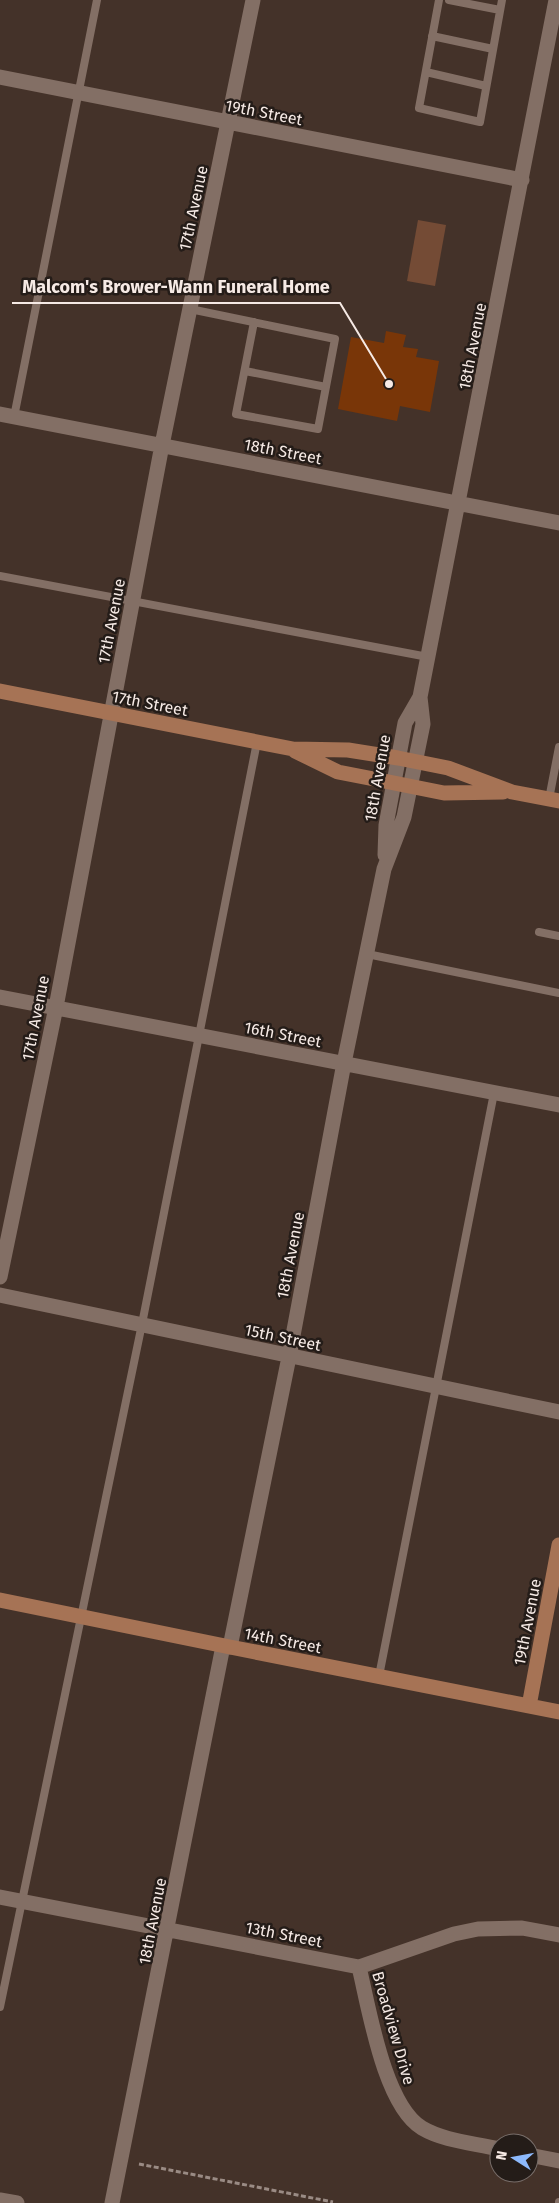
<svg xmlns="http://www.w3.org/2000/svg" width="559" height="2203" font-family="'Fira Sans',sans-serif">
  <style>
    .green { fill: #744b35 }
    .building { fill: #793608 }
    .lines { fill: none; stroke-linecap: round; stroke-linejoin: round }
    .path { stroke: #9a8b84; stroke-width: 3; stroke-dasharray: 5 2.5; stroke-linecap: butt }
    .lane { stroke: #836f65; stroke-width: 8 }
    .street { stroke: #836f65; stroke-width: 15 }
    .secondary { stroke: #a67355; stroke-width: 15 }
    .labels { text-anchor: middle; stroke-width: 5; stroke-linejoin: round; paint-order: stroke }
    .street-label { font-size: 16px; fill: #f6eae5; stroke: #241c18 }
    .leader { fill: none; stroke: #f6eae5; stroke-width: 2 }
    .callout-dot { fill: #f6eae5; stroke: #241c18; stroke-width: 2 }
    .callout-label { font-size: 18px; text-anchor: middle; font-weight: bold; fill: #f6eae5; stroke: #241c18; stroke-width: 5; stroke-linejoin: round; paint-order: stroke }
  </style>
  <rect width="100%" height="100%" fill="#443229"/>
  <path class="green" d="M 418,220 L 446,225 L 435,286 L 407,281 Z"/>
  <path class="building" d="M 386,331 L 406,335 L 403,347 L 418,349 L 416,357 L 439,361 L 430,412 L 400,406 L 397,421 L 338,409 L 351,337 L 384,343 Z"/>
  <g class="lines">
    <path class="path" d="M 139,2164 L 333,2202"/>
    <path class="lane" d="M 439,0 L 419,108 L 480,122 L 502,0
      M 449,0 L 500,10
      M 432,36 L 493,49
      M 426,72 L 486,86
      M 190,309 L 335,339 L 318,429 L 236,414 L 254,322
      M 245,371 L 326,387
      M 14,417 L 97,0
      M 0,576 L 428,657
      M 549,799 L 559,747
      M 539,932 L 559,936
      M 367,954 L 559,993
      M 379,1676 L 494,1093
      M 0,2007 L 142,1324 L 257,742
      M 559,2203 L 559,2202"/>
    <path class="street" d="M 0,77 L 522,180
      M 0,414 L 559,523
      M 385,855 L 386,825 L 405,723 L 420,697
      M 0,997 L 559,1105
      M 0,1277 L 56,1007 L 162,445 L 253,0
      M 0,1295 L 559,1412
      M 230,1647 L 289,1357 L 344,1063 L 384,869 L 404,817 L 423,724 L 420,697 L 556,0
      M 0,1897 L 359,1967 L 454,1934 L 478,1929 L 522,1928 L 559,1935
      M 359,1967 C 369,2008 384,2105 422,2128 C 444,2141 474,2143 499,2149
      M 529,2155 L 559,2161
      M 0,2200 L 17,2203
      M 112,2203 L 223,1646"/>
    <path class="secondary" d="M 0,691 L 293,749 L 348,750 L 398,758 L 448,768 L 512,792 L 559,801
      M 295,751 L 338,772 L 374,779 L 444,793 L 503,792
      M 0,1600 L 230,1647 L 559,1712
      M 529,1706 L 559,1545"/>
  </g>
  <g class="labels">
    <g class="street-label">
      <text transform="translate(264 112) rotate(11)" y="6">19th Street</text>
      <text transform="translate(193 208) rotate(-78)" y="6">17th Avenue</text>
      <text transform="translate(472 346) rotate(-79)" y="6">18th Avenue</text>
      <text transform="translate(283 451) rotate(11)" y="6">18th Street</text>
      <text transform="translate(111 621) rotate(-79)" y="6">17th Avenue</text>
      <text transform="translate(150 703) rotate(11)" y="6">17th Street</text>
      <text transform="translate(377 778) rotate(-80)" y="6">18th Avenue</text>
      <text transform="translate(35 1018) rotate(-79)" y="6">17th Avenue</text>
      <text transform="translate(283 1034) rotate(11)" y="6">16th Street</text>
      <text transform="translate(290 1255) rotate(-79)" y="6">18th Avenue</text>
      <text transform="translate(283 1337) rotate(12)" y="6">15th Street</text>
      <text transform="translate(527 1622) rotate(-79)" y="6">19th Avenue</text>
      <text transform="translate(283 1640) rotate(11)" y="6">14th Street</text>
      <text transform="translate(152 1921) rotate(-79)" y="6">18th Avenue</text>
      <text transform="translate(284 1934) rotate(11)" y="6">13th Street</text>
      <text transform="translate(394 2028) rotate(74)" y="6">Broadview Drive</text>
    </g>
  </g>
  <path class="leader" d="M389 384L340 303H12"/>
  <circle class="callout-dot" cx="389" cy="384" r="5"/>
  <g class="callout-label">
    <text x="176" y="293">Malcom's Brower-Wann Funeral Home</text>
  </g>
  <g transform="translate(514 2158) rotate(281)"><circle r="24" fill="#241c18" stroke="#786e6a"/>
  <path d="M0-4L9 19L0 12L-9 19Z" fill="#8db9fc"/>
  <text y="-8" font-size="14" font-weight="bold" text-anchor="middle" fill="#f6eae5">N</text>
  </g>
</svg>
